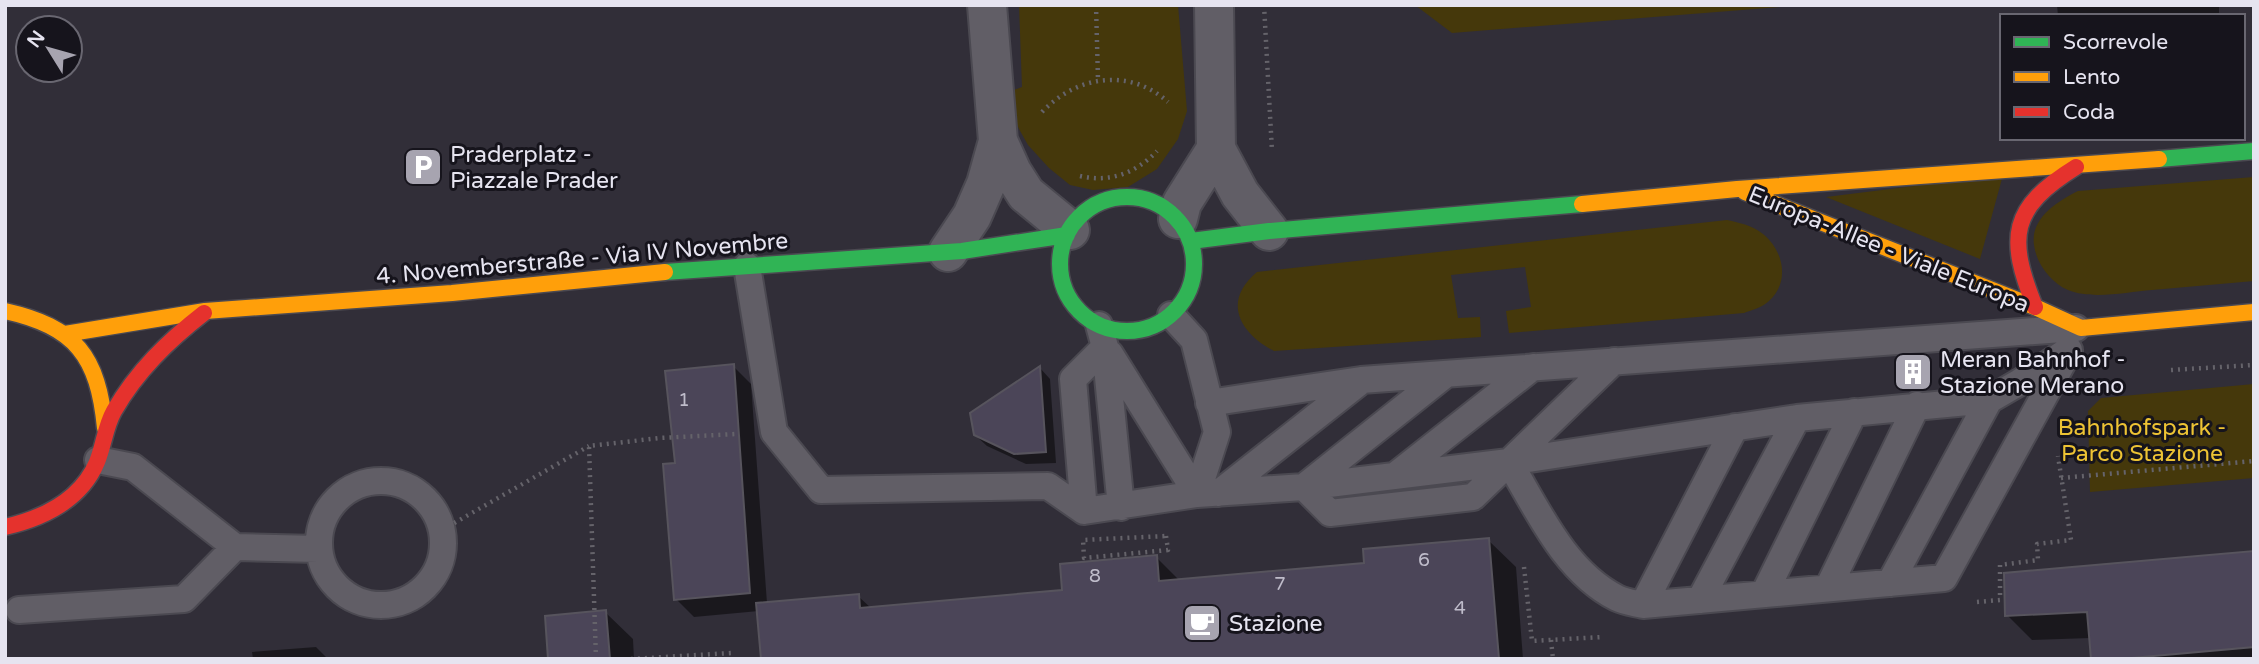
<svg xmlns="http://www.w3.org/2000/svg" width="2259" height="664" font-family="'Varela Round',sans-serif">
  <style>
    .green { fill: #45380b }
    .shadow { fill: #0007 }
    .building { fill: #4b4558; stroke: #57545d; stroke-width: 2 }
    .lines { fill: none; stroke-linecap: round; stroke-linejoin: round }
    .lane-casing { stroke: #4b4951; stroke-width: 30 }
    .street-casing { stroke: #4b4951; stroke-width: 42 }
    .fast-casing { stroke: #4b4951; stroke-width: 19 }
    .slow-casing { stroke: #4b4951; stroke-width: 19 }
    .jam-casing { stroke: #4b4951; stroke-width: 19 }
    .path { stroke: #65636a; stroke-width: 4.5; stroke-dasharray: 2 5; stroke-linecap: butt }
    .lane { stroke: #615e66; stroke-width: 26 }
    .street { stroke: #615e66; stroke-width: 38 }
    .fast { stroke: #30b455; stroke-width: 16 }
    .slow { stroke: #ff9f0a; stroke-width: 16 }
    .jam { stroke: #e5322d; stroke-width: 16 }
    .labels { text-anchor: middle; stroke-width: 6; stroke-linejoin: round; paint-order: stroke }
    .number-label { font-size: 19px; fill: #bfbcca }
    .poi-label { font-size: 23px; fill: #e6e4f0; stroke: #16141c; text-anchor: start }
    .street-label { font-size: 23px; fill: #e6e4f0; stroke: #16141c }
    .park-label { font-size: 23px; fill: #edc334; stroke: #16141c }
  </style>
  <rect width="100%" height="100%" fill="#312e38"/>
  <path class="green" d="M 1019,5 L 1178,5 L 1187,111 L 1178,139 L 1157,169 L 1128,187 L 1093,190 L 1070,185 L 1049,168 L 1028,145 L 1019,129 L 1014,117 L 1011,91 L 1022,87 Z
    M 1415,5 L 1804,5 L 1452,33 Z
    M 2003,175 L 1980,259 L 1826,197 Z
    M 2254,177 L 2254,281 C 2220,284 2186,287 2152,290 C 2127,292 2092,300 2068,290 C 2051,283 2036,263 2034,245 C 2030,218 2058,201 2078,191 Z
    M 1727,220 C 1740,223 1752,225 1763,234 C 1784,251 1790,282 1769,301 C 1763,307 1752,310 1744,313 L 1509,333 L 1506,311 L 1531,307 L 1525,267 L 1451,275 L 1458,318 L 1480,317 L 1481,337 L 1274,351 C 1239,333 1222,301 1257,272 Z
    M 2254,384 L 2254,478 L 2090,492 L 2088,411 L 2101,398 Z"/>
  <path class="shadow" d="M 2057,5 L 2219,5 L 2219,16 L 2058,16 Z
    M 733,366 L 751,384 L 767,603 L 858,596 L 871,608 L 1064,591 L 1156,557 L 1180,581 L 1366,565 L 1488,540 L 1516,567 L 1523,659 L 763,659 L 759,611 L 694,617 L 676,599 L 677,465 Z
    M 1040,368 L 1050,379 L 1056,463 L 1026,464 L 987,446 L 975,435 Z
    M 2254,553 L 2254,659 L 2092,659 L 2091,638 L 2032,640 L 2007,615 Z
    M 605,612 L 633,639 L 634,659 L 550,659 Z
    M 316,647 L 328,659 L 253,659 L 252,652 Z"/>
  <path class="building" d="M 734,364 L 750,593 L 674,600 L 663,464 L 675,463 L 665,371 Z
    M 1040,366 L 1046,452 L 1014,454 L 974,435 L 970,413 Z
    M 1489,538 L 1499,659 L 761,659 L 756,603 L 859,594 L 860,608 L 1062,590 L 1060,564 L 1157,555 L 1159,581 L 1364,563 L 1363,549 Z
    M 2254,551 L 2254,647 L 2120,659 L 2091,659 L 2087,612 L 2005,616 L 2004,573 Z
    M 606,610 L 610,659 L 548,659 L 545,616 Z"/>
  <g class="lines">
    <defs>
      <path id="lane" d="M 747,266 L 774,432 L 821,490 L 1048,486 L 1084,511
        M 1171,315 L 1194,340 L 1217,432 L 1197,494
        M 1099,325 L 1105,347 L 1121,507
        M 1105,347 L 1073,379 L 1084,511 L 1197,494 L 1304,487 L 1509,462 L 1797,418 L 1989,400 L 2020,382 L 2069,350
        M 1110,354 L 1197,494
        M 1209,403 L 1361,380 L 2076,328
        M 98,460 L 133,467 L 235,547 L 318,549
        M 1509,462 C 1538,510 1564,571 1617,598 C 1625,602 1635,603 1643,605 L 1944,578 L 2069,351
        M 1396,475 L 1533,367
        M319 543a62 62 0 1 1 124 0a62 62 0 1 1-124 0Z
        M 1304,487 L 1330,513 L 1473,497 L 1614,361
        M 1304,487 L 1446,374
        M 1219,493 L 1361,381
        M 1890,583 L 1989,400
        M 1828,588 L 1917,405
        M 1764,594 L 1854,412
        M 1700,600 L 1797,418
        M 1643,605 L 1735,427
        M 19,610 L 184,599 L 235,547"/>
      <path id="street" d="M 987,5 L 998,141 L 1012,172 L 1026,194 L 1070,230
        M 1216,149 L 1240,194 L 1269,231
        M 1178,219 L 1182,203 L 1216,149 L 1214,5
        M 948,252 L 972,216 L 986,184 L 998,141"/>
      <path id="fast" d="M 2159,159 L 2254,151
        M1060 264a67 67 0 1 1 134 0a67 67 0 1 1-134 0Z
        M 1191,241 L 1269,231 L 1582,204
        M 665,272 L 962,251 L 1067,235"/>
      <path id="slow" d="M 1745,192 L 2035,307 L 2081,328 L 2254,312
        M 1582,204 L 1737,189 L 2159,159
        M 5,311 C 76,327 98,356 105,428
        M 65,334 L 205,311 L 452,293 L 665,272"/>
      <path id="jam" d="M 2035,307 C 2007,237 2010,208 2076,167
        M 5,527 C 44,518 81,500 97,462 C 104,445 105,427 114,411 C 137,371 168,341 204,313"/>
    </defs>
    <use href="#lane" class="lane-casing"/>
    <use href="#street" class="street-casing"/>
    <use href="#fast" class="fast-casing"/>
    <use href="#slow" class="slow-casing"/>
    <use href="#jam" class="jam-casing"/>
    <path class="path" d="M 1096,5 L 1098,80
      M 1264,5 L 1272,151
      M 1042,112 C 1076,76 1129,67 1168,102
      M 1080,176 C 1110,183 1136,173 1157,151
      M 2171,370 L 2254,365
      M 2061,478 L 2254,461
      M 442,530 L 589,446
      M 1166,536 L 1168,550 L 1084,558 L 1083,540 Z
      M 1524,567 L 1532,641 L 1602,637
      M 1977,602 L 2000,600 L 2000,565 L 2038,560 L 2037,544 L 2071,540 L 2058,456
      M 1551,640 L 1553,659
      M 596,659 L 589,446 L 660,438 L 735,434
      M 631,659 L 731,653 L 731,659"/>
    <use href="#lane" class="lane"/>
    <use href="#street" class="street"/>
    <use href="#fast" class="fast"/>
    <use href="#slow" class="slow"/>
    <use href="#jam" class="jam"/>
  </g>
  <defs>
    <symbol id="parking-square" viewBox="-11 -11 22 22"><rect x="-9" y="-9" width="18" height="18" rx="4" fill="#a7a4b0" stroke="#16141c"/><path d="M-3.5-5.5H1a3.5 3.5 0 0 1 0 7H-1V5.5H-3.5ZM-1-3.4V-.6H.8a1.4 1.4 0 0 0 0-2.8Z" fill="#fff"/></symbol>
    <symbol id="building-square" viewBox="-11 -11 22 22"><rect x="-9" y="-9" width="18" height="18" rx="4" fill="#a7a4b0" stroke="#16141c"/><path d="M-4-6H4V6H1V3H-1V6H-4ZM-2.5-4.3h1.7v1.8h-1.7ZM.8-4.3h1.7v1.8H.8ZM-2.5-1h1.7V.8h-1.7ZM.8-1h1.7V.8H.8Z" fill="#fff"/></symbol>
    <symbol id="cafe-square" viewBox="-11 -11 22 22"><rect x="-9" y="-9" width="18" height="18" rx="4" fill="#a7a4b0" stroke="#16141c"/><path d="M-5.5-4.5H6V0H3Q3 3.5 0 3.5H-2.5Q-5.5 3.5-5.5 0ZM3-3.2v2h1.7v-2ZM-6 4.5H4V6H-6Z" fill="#fff"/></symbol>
  </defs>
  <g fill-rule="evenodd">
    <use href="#parking-square" x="401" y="145" width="44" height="44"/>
    <use href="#building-square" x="1891" y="350" width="44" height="44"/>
    <use href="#cafe-square" x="1180" y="601" width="44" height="44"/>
  </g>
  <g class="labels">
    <g class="number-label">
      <text x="684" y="406">1</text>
      <text x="1424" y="566">6</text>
      <text x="1095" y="582">8</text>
      <text x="1280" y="590">7</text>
      <text x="1460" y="614">4</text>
    </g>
    <g class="poi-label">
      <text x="450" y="162">Praderplatz -<tspan x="450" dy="26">Piazzale Prader</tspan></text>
      <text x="1940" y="367">Meran Bahnhof -<tspan x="1940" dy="26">Stazione Merano</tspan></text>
      <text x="1229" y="631">Stazione</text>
    </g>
    <g class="street-label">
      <text transform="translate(1889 249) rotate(22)" y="8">Europa-Allee - Viale Europa</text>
      <text transform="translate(582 258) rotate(-5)" y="8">4. Novemberstraße - Via IV Novembre</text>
    </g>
    <g class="park-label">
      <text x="2142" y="435">Bahnhofspark -<tspan x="2142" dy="26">Parco Stazione</tspan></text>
    </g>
  </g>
  <rect width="2259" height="664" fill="none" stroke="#e6e4f0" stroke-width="14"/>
  <rect x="2000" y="14" width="245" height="126" fill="#16141c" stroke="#696771" stroke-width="2"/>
  <rect x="2014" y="37" width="35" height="10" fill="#30b455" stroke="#696771" stroke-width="2"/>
  <text x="2063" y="49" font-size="21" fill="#e6e4f0">Scorrevole</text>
  <rect x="2014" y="72" width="35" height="10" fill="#ff9f0a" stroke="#696771" stroke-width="2"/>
  <text x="2063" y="84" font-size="21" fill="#e6e4f0">Lento</text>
  <rect x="2014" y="107" width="35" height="10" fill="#e5322d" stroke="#696771" stroke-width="2"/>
  <text x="2063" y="119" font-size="21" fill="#e6e4f0">Coda</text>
  <g transform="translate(49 49) rotate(307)"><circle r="33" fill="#16141c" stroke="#696771" stroke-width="2"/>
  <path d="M0-5L12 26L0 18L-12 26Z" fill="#a7a4b0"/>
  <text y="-10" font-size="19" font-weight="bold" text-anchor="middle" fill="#e6e4f0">N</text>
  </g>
</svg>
